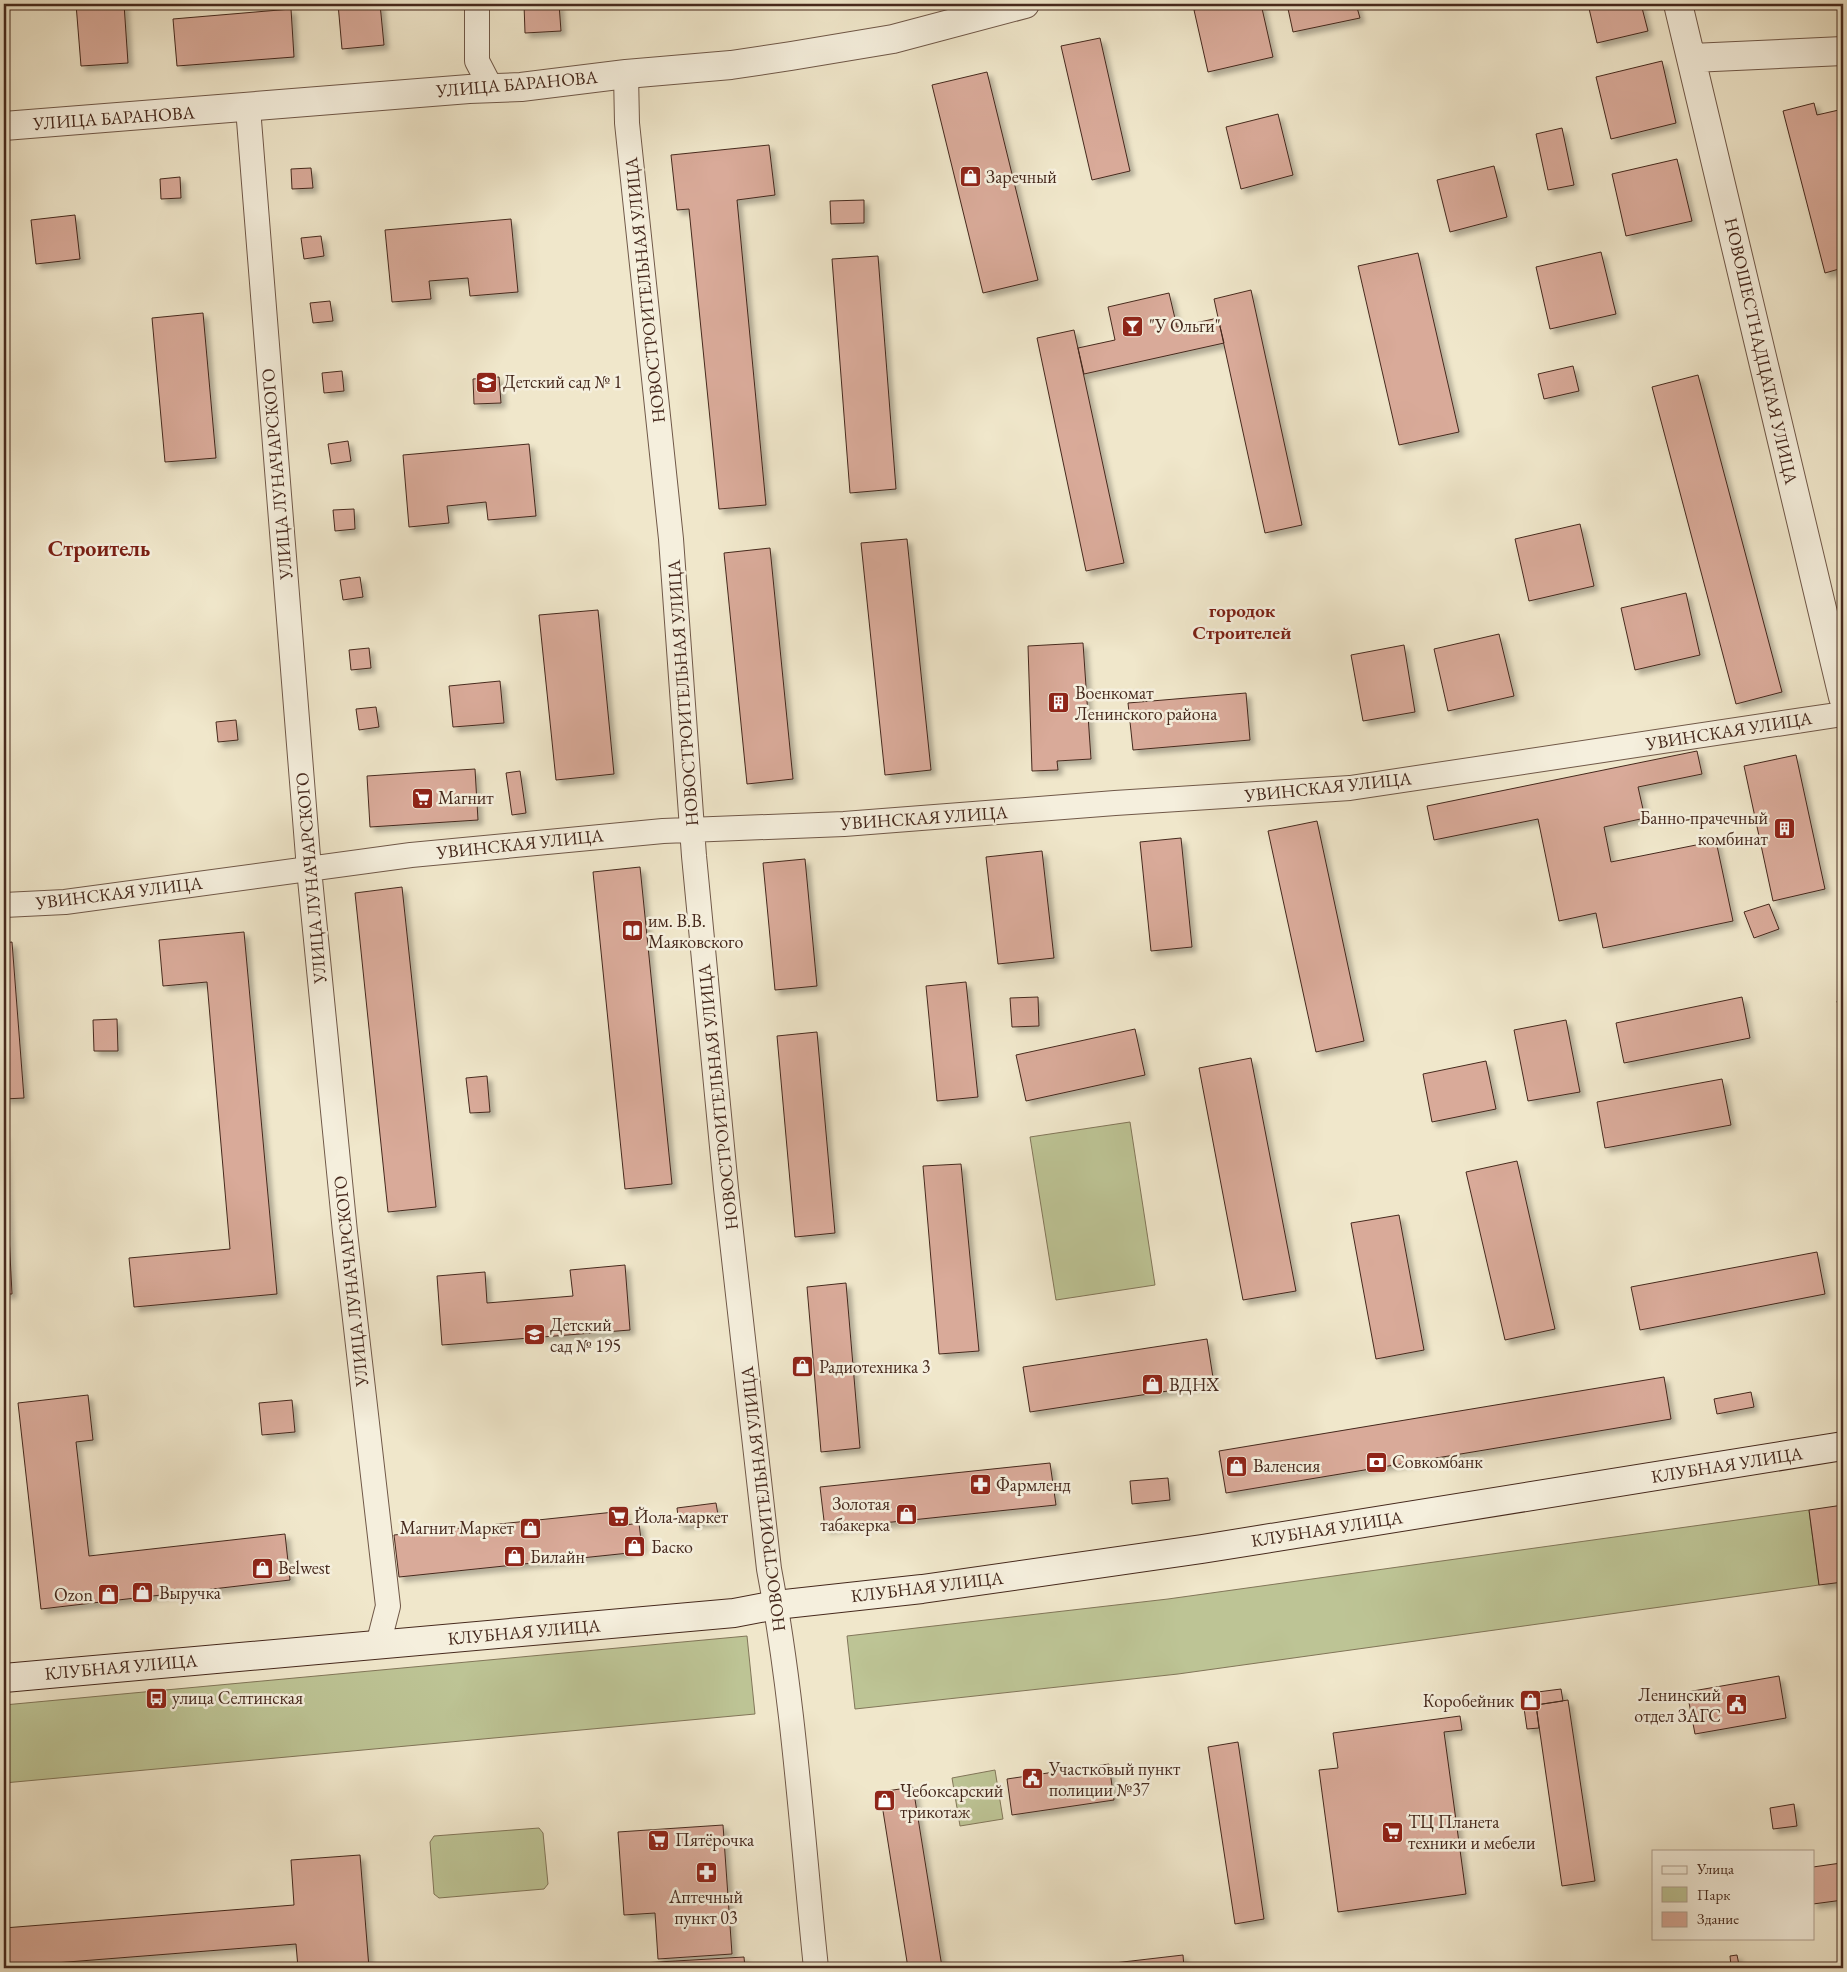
<svg xmlns="http://www.w3.org/2000/svg" width="1847" height="1972" font-family="'EB Garamond',serif">
  <style>
    .green { fill: #bdc495; stroke: #827659 }
    .building { fill: #d9aa99; stroke: #46291d; filter: url(#shadow) }
    .lines { fill: none; stroke-linecap: round; stroke-linejoin: round }
    .minor-casing { stroke: #705848; stroke-width: 26 }
    .tertiary-casing { stroke: #705848; stroke-width: 30 }
    .secondary-casing { stroke: #46291d; stroke-width: 30 }
    .minor { stroke: #f5efdd; stroke-width: 24 }
    .tertiary { stroke: #f5efdd; stroke-width: 28 }
    .secondary { stroke: #f5efdd; stroke-width: 28 }
    .labels { text-anchor: middle; stroke-width: 5; stroke-linejoin: round; paint-order: stroke }
    .street-label { font-size: 18px; fill: #46291d; stroke: #f5efdd }
    .poi-label { font-size: 18px; fill: #46291d; stroke: #f5efdd; text-anchor: start }
    .neighbourhood-label { font-size: 19px; font-weight: bold; fill: #7a1f14; stroke: #f5efdd }
    .district-label { font-size: 22px; font-weight: bold; fill: #7a1f14; stroke: #f5efdd }
  </style>
  <defs>
    <filter id="shadow"><feDropShadow dx="4.5" dy="4.5" stdDeviation="2.5" flood-color="#0004"/></filter>
  </defs>
  <rect width="100%" height="100%" fill="#f0e7cb"/>
  <filter id="stains"><feTurbulence type="fractalNoise" baseFrequency=".004" numOctaves="4"/><feColorMatrix values="0 0 0 0 .2 0 0 0 0 .09 0 0 0 0 .02 0 0 0 .5 -.17"/></filter>
  <radialGradient id="worn" r=".72"><stop offset=".6" stop-color="#630" stop-opacity="0"/><stop offset="1" stop-color="#630" stop-opacity=".3"/></radialGradient>
  <path class="green" d="M 1130,1122 L 1155,1285 L 1056,1300 L 1030,1137 Z
    M 1809,1510 L 1819,1585 L 1178,1674 L 855,1709 L 847,1636 L 1168,1599 Z
    M 747,1636 L 755,1714 L 4,1783 L 4,1705 Z
    M 995,1770 L 1003,1819 L 960,1826 L 952,1778 Z
    M 539,1828 L 543,1833 L 548,1884 L 544,1889 L 439,1898 L 434,1894 L 430,1842 L 434,1836 Z"/>
  <path class="building" d="M 76,4 L 124,4 L 128,63 L 81,66 Z
    M 338,4 L 380,4 L 384,45 L 342,49 Z
    M 524,4 L 559,4 L 561,31 L 525,33 Z
    M 1221,4 L 1261,4 L 1273,57 L 1208,72 L 1194,10 Z
    M 1287,4 L 1356,4 L 1360,18 L 1293,32 Z
    M 1588,4 L 1641,4 L 1648,31 L 1597,43 Z
    M 291,9 L 294,57 L 177,66 L 173,19 Z
    M 1100,38 L 1130,171 L 1092,180 L 1061,46 Z
    M 1662,61 L 1676,123 L 1611,139 L 1596,77 Z
    M 987,72 L 1038,280 L 983,293 L 932,85 Z
    M 1814,103 L 1817,115 L 1843,109 L 1843,272 L 1839,269 L 1825,273 L 1783,111 Z
    M 1278,114 L 1293,175 L 1241,189 L 1226,127 Z
    M 1562,128 L 1574,185 L 1548,190 L 1536,134 Z
    M 769,145 L 775,195 L 737,200 L 766,505 L 719,509 L 689,209 L 677,210 L 671,155 Z
    M 1677,159 L 1692,221 L 1626,236 L 1612,174 Z
    M 1494,166 L 1507,217 L 1450,232 L 1437,180 Z
    M 311,168 L 313,188 L 292,189 L 291,169 Z
    M 180,177 L 181,198 L 161,199 L 160,179 Z
    M 864,200 L 864,223 L 831,224 L 830,201 Z
    M 75,215 L 80,259 L 36,264 L 31,220 Z
    M 511,219 L 518,292 L 470,296 L 468,278 L 429,281 L 431,299 L 392,302 L 385,230 Z
    M 321,236 L 324,256 L 304,259 L 301,238 Z
    M 1601,252 L 1616,314 L 1550,329 L 1536,267 Z
    M 1418,253 L 1459,432 L 1399,445 L 1358,266 Z
    M 878,256 L 896,489 L 850,493 L 832,259 Z
    M 1251,290 L 1302,525 L 1265,533 L 1214,299 Z
    M 1169,293 L 1177,327 L 1218,318 L 1224,343 L 1084,374 L 1078,348 L 1115,340 L 1108,307 Z
    M 330,301 L 333,321 L 313,323 L 310,303 Z
    M 203,313 L 216,458 L 165,462 L 152,318 Z
    M 1074,330 L 1124,563 L 1086,571 L 1037,338 Z
    M 1573,366 L 1579,391 L 1544,399 L 1538,374 Z
    M 342,371 L 344,391 L 324,393 L 322,373 Z
    M 1698,375 L 1782,692 L 1736,704 L 1652,387 Z
    M 499,377 L 501,403 L 474,404 L 473,379 Z
    M 348,441 L 351,461 L 331,464 L 328,444 Z
    M 529,444 L 536,516 L 488,520 L 486,502 L 447,506 L 449,523 L 409,527 L 403,455 Z
    M 354,509 L 355,529 L 335,531 L 333,510 Z
    M 1580,524 L 1594,586 L 1529,601 L 1515,539 Z
    M 907,539 L 931,770 L 885,775 L 861,543 Z
    M 770,548 L 793,779 L 747,784 L 724,553 Z
    M 360,577 L 363,597 L 343,600 L 340,580 Z
    M 1686,593 L 1700,655 L 1635,670 L 1621,608 Z
    M 598,610 L 614,774 L 556,780 L 539,615 Z
    M 1499,634 L 1514,696 L 1448,711 L 1434,649 Z
    M 1083,643 L 1091,759 L 1057,761 L 1058,770 L 1032,771 L 1028,646 Z
    M 1404,645 L 1415,712 L 1363,721 L 1351,655 Z
    M 369,648 L 371,668 L 351,670 L 349,650 Z
    M 500,681 L 504,723 L 453,727 L 449,686 Z
    M 1246,693 L 1250,740 L 1133,750 L 1128,703 Z
    M 376,707 L 379,727 L 359,730 L 356,709 Z
    M 236,720 L 238,740 L 218,742 L 216,722 Z
    M 1697,751 L 1702,774 L 1638,787 L 1645,818 L 1604,827 L 1611,862 L 1716,841 L 1733,921 L 1603,948 L 1596,913 L 1559,921 L 1538,819 L 1434,840 L 1427,806 Z
    M 1796,755 L 1825,889 L 1773,901 L 1744,766 Z
    M 475,769 L 478,820 L 370,827 L 367,776 Z
    M 520,771 L 526,813 L 512,815 L 506,773 Z
    M 1317,821 L 1364,1041 L 1316,1052 L 1268,831 Z
    M 1181,838 L 1192,947 L 1151,951 L 1140,842 Z
    M 1042,851 L 1054,958 L 998,964 L 986,857 Z
    M 805,859 L 817,986 L 775,990 L 763,863 Z
    M 640,867 L 672,1184 L 625,1189 L 593,872 Z
    M 402,887 L 436,1207 L 388,1212 L 355,893 Z
    M 1769,904 L 1779,929 L 1754,938 L 1744,912 Z
    M 244,932 L 277,1294 L 134,1307 L 129,1258 L 230,1249 L 207,982 L 163,986 L 159,940 Z
    M 12,942 L 24,1098 L 4,1099 L 4,943 Z
    M 966,982 L 978,1097 L 937,1101 L 926,986 Z
    M 1038,997 L 1039,1026 L 1012,1027 L 1010,998 Z
    M 1742,997 L 1750,1038 L 1624,1063 L 1616,1023 Z
    M 1843,1000 L 1843,1028 L 1837,1001 Z
    M 117,1019 L 118,1051 L 94,1051 L 93,1020 Z
    M 1566,1020 L 1580,1092 L 1528,1101 L 1514,1030 Z
    M 1135,1029 L 1145,1075 L 1026,1101 L 1016,1055 Z
    M 817,1032 L 835,1233 L 795,1237 L 777,1036 Z
    M 1251,1058 L 1296,1291 L 1243,1300 L 1199,1068 Z
    M 1486,1061 L 1496,1109 L 1432,1122 L 1423,1074 Z
    M 487,1076 L 490,1112 L 470,1113 L 466,1078 Z
    M 1722,1079 L 1731,1125 L 1605,1148 L 1597,1102 Z
    M 4,1135 L 12,1294 L 4,1294 Z
    M 1517,1161 L 1555,1329 L 1505,1340 L 1466,1172 Z
    M 961,1164 L 979,1351 L 939,1354 L 923,1166 Z
    M 1399,1215 L 1424,1350 L 1376,1359 L 1351,1223 Z
    M 1817,1252 L 1825,1294 L 1640,1330 L 1631,1287 Z
    M 625,1265 L 630,1330 L 442,1345 L 437,1276 L 485,1272 L 487,1303 L 573,1296 L 570,1270 Z
    M 846,1283 L 860,1448 L 821,1452 L 807,1287 Z
    M 1207,1339 L 1214,1384 L 1030,1412 L 1023,1367 Z
    M 1664,1377 L 1671,1419 L 1226,1493 L 1219,1451 Z
    M 1751,1392 L 1754,1407 L 1717,1414 L 1714,1399 Z
    M 88,1395 L 93,1440 L 76,1442 L 89,1556 L 285,1534 L 290,1580 L 41,1609 L 18,1403 Z
    M 292,1400 L 295,1432 L 262,1435 L 259,1403 Z
    M 1050,1463 L 1056,1505 L 825,1529 L 820,1487 Z
    M 1168,1478 L 1170,1500 L 1132,1504 L 1130,1481 Z
    M 716,1503 L 719,1521 L 679,1525 L 677,1508 Z
    M 1843,1505 L 1843,1582 L 1819,1585 L 1809,1510 Z
    M 624,1511 L 626,1525 L 639,1523 L 642,1549 L 629,1550 L 629,1553 L 399,1577 L 394,1535 Z
    M 1779,1676 L 1786,1718 L 1695,1734 L 1687,1692 Z
    M 1561,1689 L 1563,1701 L 1536,1705 L 1539,1728 L 1527,1729 L 1522,1694 Z
    M 1568,1700 L 1595,1881 L 1562,1886 L 1536,1705 Z
    M 1460,1716 L 1462,1730 L 1444,1732 L 1466,1894 L 1338,1912 L 1319,1770 L 1338,1768 L 1333,1733 Z
    M 1238,1742 L 1264,1919 L 1235,1924 L 1208,1747 Z
    M 1109,1764 L 1114,1800 L 1012,1815 L 1007,1779 Z
    M 913,1787 L 942,1967 L 933,1968 L 908,1968 L 880,1792 Z
    M 1794,1804 L 1797,1826 L 1773,1829 L 1770,1808 Z
    M 723,1825 L 732,1954 L 658,1959 L 655,1913 L 624,1915 L 618,1832 Z
    M 360,1855 L 369,1968 L 298,1968 L 296,1944 L 4,1967 L 4,1928 L 294,1905 L 291,1860 Z
    M 1841,1863 L 1843,1900 L 1813,1904 L 1813,1867 Z
    M 1183,1955 L 1184,1968 L 1071,1968 Z
    M 1737,1955 L 1739,1965 L 1731,1966 L 1730,1956 Z
    M 744,1957 L 745,1968 L 584,1968 L 624,1964 Z"/>
  <g class="lines">
    <defs>
      <path id="minor" d="M 477,4 L 477,61 L 491,88
        M 626,74 L 627,123 L 671,539 L 694,856 L 726,1188 L 769,1569 C 794,1701 802,1835 816,1968
        M 248,108 L 309,869 L 345,1232 L 388,1606 L 378,1645
        M 4,905 L 65,902 L 411,855 L 663,831 L 844,824 L 1115,803 L 1350,788 L 1843,714"/>
      <path id="tertiary" d="M 1678,4 L 1843,697
        M 1692,58 L 1843,51
        M 4,126 L 469,89 L 521,87 L 626,74 L 731,65 L 791,56 L 893,39 L 1025,4"/>
      <path id="secondary" d="M 4,1678 L 734,1613 L 776,1605 L 922,1589 L 1202,1549 L 1843,1446"/>
    </defs>
    <use href="#minor" class="minor-casing"/>
    <use href="#tertiary" class="tertiary-casing"/>
    <use href="#secondary" class="secondary-casing"/>
    <use href="#minor" class="minor"/>
    <use href="#tertiary" class="tertiary"/>
    <use href="#secondary" class="secondary"/>
  </g>
  <defs>
    <symbol id="shop-square" viewBox="-11 -11 22 22"><rect x="-9" y="-9" width="18" height="18" rx="4" fill="#8f2418" stroke="#f5efdd"/><path d="M-5-2.5h2.3a2.7 3.5 0 0 1 5.4 0H5L5.5 6h-11ZM-1.5-2.5h3a1.5 2.3 0 0 0-3 0Z" fill="#fff"/></symbol>
    <symbol id="bar-square" viewBox="-11 -11 22 22"><rect x="-9" y="-9" width="18" height="18" rx="4" fill="#8f2418" stroke="#f5efdd"/><path d="M-6-5H6L.8 .8V4.5H3.5V6h-7V4.5H-.8V.8Z" fill="#fff"/></symbol>
    <symbol id="school-square" viewBox="-11 -11 22 22"><rect x="-9" y="-9" width="18" height="18" rx="4" fill="#8f2418" stroke="#f5efdd"/><path d="M0-5L7-2L0 1L-7-2ZM-4 1L0 2.5L4 1V4Q0 6-4 4Z" fill="#fff"/></symbol>
    <symbol id="building-square" viewBox="-11 -11 22 22"><rect x="-9" y="-9" width="18" height="18" rx="4" fill="#8f2418" stroke="#f5efdd"/><path d="M-4-6H4V6H1V3H-1V6H-4ZM-2.5-4.3h1.7v1.8h-1.7ZM.8-4.3h1.7v1.8H.8ZM-2.5-1h1.7V.8h-1.7ZM.8-1h1.7V.8H.8Z" fill="#fff"/></symbol>
    <symbol id="supermarket-square" viewBox="-11 -11 22 22"><rect x="-9" y="-9" width="18" height="18" rx="4" fill="#8f2418" stroke="#f5efdd"/><path d="M-6-5.5h2.5l.6 2H6L4.5 2H-2.5L-4.4-4H-6ZM-1.5 3.2a1.3 1.3 0 1 0 .1 0ZM3 3.2a1.3 1.3 0 1 0 .1 0Z" fill="#fff"/></symbol>
    <symbol id="library-square" viewBox="-11 -11 22 22"><rect x="-9" y="-9" width="18" height="18" rx="4" fill="#8f2418" stroke="#f5efdd"/><path d="M-6-4Q-3-5.5-.7-3.5V5Q-3 3-6 4ZM6-4Q3-5.5 .7-3.5V5Q3 3 6 4Z" fill="#fff"/></symbol>
    <symbol id="bank-square" viewBox="-11 -11 22 22"><rect x="-9" y="-9" width="18" height="18" rx="4" fill="#8f2418" stroke="#f5efdd"/><path d="M-6-4H6V4H-6ZM0-2.3a2.3 2.3 0 1 0 0 4.6a2.3 2.3 0 1 0 0-4.6Z" fill="#fff"/></symbol>
    <symbol id="pharmacy-square" viewBox="-11 -11 22 22"><rect x="-9" y="-9" width="18" height="18" rx="4" fill="#8f2418" stroke="#f5efdd"/><path d="M-2-6h4v4h4v4h-4v4h-4v-4h-4v-4h4Z" fill="#fff"/></symbol>
    <symbol id="bus-square" viewBox="-11 -11 22 22"><rect x="-9" y="-9" width="18" height="18" rx="4" fill="#8f2418" stroke="#f5efdd"/><path d="M-5-6H5V4H4V6H2V4H-2V6H-4V4H-5ZM-3.5-4V0h7V-4ZM-3.5 1.2v1.5H-2V1.2ZM2 1.2v1.5H3.5V1.2Z" fill="#fff"/></symbol>
    <symbol id="civic-square" viewBox="-11 -11 22 22"><rect x="-9" y="-9" width="18" height="18" rx="4" fill="#8f2418" stroke="#f5efdd"/><path d="M-.6-6.5H3V-4.5H.6V-3L4-1V1h2V6H-6V1h2V-1L-.6-3ZM-1.2 2.5V6h2.4V2.5Z" fill="#fff"/></symbol>
  </defs>
  <g fill-rule="evenodd">
    <use href="#shop-square" x="958" y="164" width="25" height="25"/>
    <use href="#bar-square" x="1120" y="314" width="25" height="25"/>
    <use href="#school-square" x="474" y="370" width="25" height="25"/>
    <use href="#building-square" x="1046" y="690" width="25" height="25"/>
    <use href="#supermarket-square" x="410" y="786" width="25" height="25"/>
    <use href="#building-square" x="1772" y="816" width="25" height="25"/>
    <use href="#library-square" x="620" y="918" width="25" height="25"/>
    <use href="#school-square" x="522" y="1322" width="25" height="25"/>
    <use href="#shop-square" x="790" y="1354" width="25" height="25"/>
    <use href="#shop-square" x="1140" y="1372" width="25" height="25"/>
    <use href="#bank-square" x="1364" y="1450" width="25" height="25"/>
    <use href="#shop-square" x="1224" y="1454" width="25" height="25"/>
    <use href="#pharmacy-square" x="968" y="1472" width="25" height="25"/>
    <use href="#shop-square" x="894" y="1502" width="25" height="25"/>
    <use href="#supermarket-square" x="606" y="1504" width="25" height="25"/>
    <use href="#shop-square" x="518" y="1516" width="25" height="25"/>
    <use href="#shop-square" x="622" y="1534" width="25" height="25"/>
    <use href="#shop-square" x="502" y="1544" width="25" height="25"/>
    <use href="#shop-square" x="250" y="1556" width="25" height="25"/>
    <use href="#shop-square" x="130" y="1580" width="25" height="25"/>
    <use href="#shop-square" x="96" y="1582" width="25" height="25"/>
    <use href="#bus-square" x="144" y="1686" width="25" height="25"/>
    <use href="#shop-square" x="1518" y="1688" width="25" height="25"/>
    <use href="#civic-square" x="1724" y="1692" width="25" height="25"/>
    <use href="#civic-square" x="1020" y="1766" width="25" height="25"/>
    <use href="#shop-square" x="872" y="1788" width="25" height="25"/>
    <use href="#supermarket-square" x="1380" y="1820" width="25" height="25"/>
    <use href="#supermarket-square" x="646" y="1828" width="25" height="25"/>
    <use href="#pharmacy-square" x="694" y="1860" width="25" height="25"/>
  </g>
  <g class="labels">
    <g class="street-label">
      <text transform="translate(517 84) rotate(-5)" y="6">УЛИЦА БАРАНОВА</text>
      <text transform="translate(114 118) rotate(-4)" y="6">УЛИЦА БАРАНОВА</text>
      <text transform="translate(645 290) rotate(-96)" y="6">НОВОСТРОИТЕЛЬНАЯ УЛИЦА</text>
      <text transform="translate(1761 351) rotate(77)" y="6">НОВОШЕСТНАДЦАТАЯ УЛИЦА</text>
      <text transform="translate(277 474) rotate(-95)" y="6">УЛИЦА ЛУНАЧАРСКОГО</text>
      <text transform="translate(683 693) rotate(-94)" y="6">НОВОСТРОИТЕЛЬНАЯ УЛИЦА</text>
      <text transform="translate(1729 731) rotate(-9)" y="6">УВИНСКАЯ УЛИЦА</text>
      <text transform="translate(1328 787) rotate(-6)" y="6">УВИНСКАЯ УЛИЦА</text>
      <text transform="translate(924 818) rotate(-4)" y="6">УВИНСКАЯ УЛИЦА</text>
      <text transform="translate(520 844) rotate(-6)" y="6">УВИНСКАЯ УЛИЦА</text>
      <text transform="translate(311 878) rotate(-95)" y="6">УЛИЦА ЛУНАЧАРСКОГО</text>
      <text transform="translate(119 893) rotate(-7)" y="6">УВИНСКАЯ УЛИЦА</text>
      <text transform="translate(718 1097) rotate(-96)" y="6">НОВОСТРОИТЕЛЬНАЯ УЛИЦА</text>
      <text transform="translate(351 1281) rotate(-96)" y="6">УЛИЦА ЛУНАЧАРСКОГО</text>
      <text transform="translate(1727 1465) rotate(-9)" y="6">КЛУБНАЯ УЛИЦА</text>
      <text transform="translate(763 1499) rotate(-97)" y="6">НОВОСТРОИТЕЛЬНАЯ УЛИЦА</text>
      <text transform="translate(1327 1529) rotate(-9)" y="6">КЛУБНАЯ УЛИЦА</text>
      <text transform="translate(927 1587) rotate(-7)" y="6">КЛУБНАЯ УЛИЦА</text>
      <text transform="translate(524 1632) rotate(-5)" y="6">КЛУБНАЯ УЛИЦА</text>
      <text transform="translate(121 1667) rotate(-5)" y="6">КЛУБНАЯ УЛИЦА</text>
    </g>
    <g class="poi-label">
      <text x="986" y="183">Заречный</text>
      <text x="1149" y="332">"У Ольги"</text>
      <text x="503" y="388">Детский сад № 1</text>
      <text x="1075" y="699">Военкомат<tspan x="1075" dy="21">Ленинского района</tspan></text>
      <text x="438" y="804">Магнит</text>
      <text x="1768" y="824" text-anchor="end">Банно-прачечный<tspan x="1768" dy="21">комбинат</tspan></text>
      <text x="648" y="927">им. В.В.<tspan x="648" dy="21">Маяковского</tspan></text>
      <text x="550" y="1331">Детский<tspan x="550" dy="21">сад № 195</tspan></text>
      <text x="819" y="1373">Радиотехника 3</text>
      <text x="1169" y="1391">ВДНХ</text>
      <text x="1392" y="1468">Совкомбанк</text>
      <text x="1253" y="1472">Валенсия</text>
      <text x="996" y="1491">Фармленд</text>
      <text x="890" y="1510" text-anchor="end">Золотая<tspan x="890" dy="21">табакерка</tspan></text>
      <text x="634" y="1523">Йола-маркет</text>
      <text x="514" y="1534" text-anchor="end">Магнит Маркет</text>
      <text x="651" y="1553">Баско</text>
      <text x="530" y="1563">Билайн</text>
      <text x="278" y="1574">Belwest</text>
      <text x="159" y="1599">Выручка</text>
      <text x="93" y="1601" text-anchor="end">Ozon</text>
      <text x="1721" y="1701" text-anchor="end">Ленинский<tspan x="1721" dy="21">отдел ЗАГС</tspan></text>
      <text x="172" y="1704">улица Селтинская</text>
      <text x="1514" y="1707" text-anchor="end">Коробейник</text>
      <text x="1049" y="1775">Участковый пункт<tspan x="1049" dy="21">полиции №37</tspan></text>
      <text x="900" y="1797">Чебоксарский<tspan x="900" dy="21">трикотаж</tspan></text>
      <text x="1408" y="1828">ТЦ Планета<tspan x="1408" dy="21">техники и мебели</tspan></text>
      <text x="675" y="1846">Пятёрочка</text>
      <text x="706" y="1903" text-anchor="middle">Аптечный<tspan x="706" dy="21">пункт 03</tspan></text>
    </g>
    <g class="neighbourhood-label">
      <text x="1242" y="617">городок<tspan x="1242" dy="22">Строителей</tspan></text>
    </g>
    <g class="district-label">
      <text x="99" y="556">Строитель</text>
    </g>
  </g>
  <rect width="1847" height="1972" fill="none" stroke="#f0e7cb" stroke-width="20"/>
  <rect x="5" y="5" width="1837" height="1962" fill="none" stroke="#46291d" stroke-width="2.5"/>
  <rect x="10" y="10" width="1827" height="1952" fill="none" stroke="#46291d"/>
  <rect x="1652" y="1850" width="162" height="90" fill="#f5efdd" stroke="#afa090"/>
  <rect x="1662" y="1866" width="25" height="8" fill="#f5efdd" stroke="#afa090"/>
  <text x="1697" y="1874" font-size="15" fill="#46291d">Улица</text>
  <rect x="1662" y="1887" width="25" height="15" fill="#bdc495" stroke="#afa090"/>
  <text x="1697" y="1900" font-size="15" fill="#46291d">Парк</text>
  <rect x="1662" y="1912" width="25" height="15" fill="#d9aa99" stroke="#afa090"/>
  <text x="1697" y="1924" font-size="15" fill="#46291d">Здание</text>
  <rect width="100%" height="100%" filter="url(#stains)"/>
  <rect width="100%" height="100%" fill="url(#worn)"/>
</svg>
